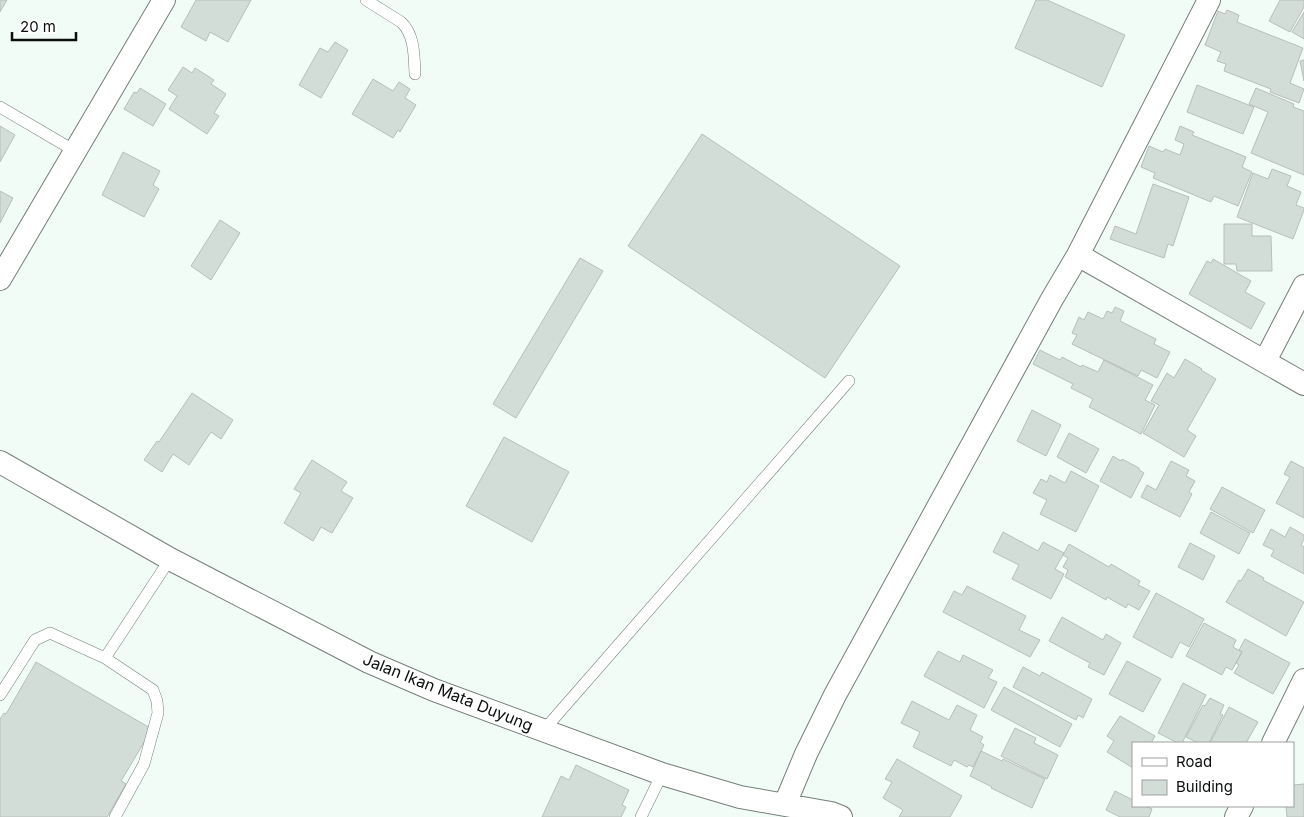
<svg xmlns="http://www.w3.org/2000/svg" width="1304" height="817" font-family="Inter,sans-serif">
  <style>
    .building { fill: #d3ddd8; stroke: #b6bfba }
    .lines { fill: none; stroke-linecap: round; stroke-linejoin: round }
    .lane-casing { stroke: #767f7a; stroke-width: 12 }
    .street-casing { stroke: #767f7a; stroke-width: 24 }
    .lane { stroke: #fff; stroke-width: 11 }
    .street { stroke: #fff; stroke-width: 22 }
    .labels { text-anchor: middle; stroke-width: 4; stroke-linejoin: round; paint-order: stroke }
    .street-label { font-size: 16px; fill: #0a0e0c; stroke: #fff }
  </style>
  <rect width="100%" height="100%" fill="#f2fcf7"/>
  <path class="building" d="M 0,0 L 7,0 L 0,12 Z
    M 196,0 L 251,0 L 228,42 L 210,32 L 206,41 L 181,27 Z
    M 1036,0 L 1047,0 L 1125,35 L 1102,87 L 1015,48 Z
    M 1280,0 L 1304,0 L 1304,7 L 1290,32 L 1269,21 Z
    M 1227,10 L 1239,15 L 1237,22 L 1303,48 L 1290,83 L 1304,89 L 1299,103 L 1270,92 L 1271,89 L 1224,71 L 1226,64 L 1217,61 L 1221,52 L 1205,45 L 1218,11 L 1225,14 Z
    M 1304,12 L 1304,39 L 1292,32 Z
    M 335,42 L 348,50 L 321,98 L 299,85 L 320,48 L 328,52 Z
    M 1304,60 L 1304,81 L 1300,61 Z
    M 183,67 L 192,73 L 195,68 L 214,80 L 211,84 L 226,94 L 214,113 L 219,116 L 207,134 L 169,109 L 177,96 L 168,90 Z
    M 373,79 L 393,91 L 399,82 L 410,89 L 405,98 L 416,105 L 400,132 L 398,130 L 393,138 L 352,114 Z
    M 1197,85 L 1254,107 L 1243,134 L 1187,112 Z
    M 140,88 L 166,104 L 153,126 L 124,109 L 134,92 L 137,93 Z
    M 1256,88 L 1294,104 L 1293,107 L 1304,111 L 1304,175 L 1251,153 L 1268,112 L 1249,104 Z
    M 0,126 L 15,135 L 0,162 Z
    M 1180,126 L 1194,132 L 1192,135 L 1246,157 L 1242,167 L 1252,172 L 1238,206 L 1214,196 L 1211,202 L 1153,178 L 1155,173 L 1141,167 L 1149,146 L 1163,152 L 1165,149 L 1180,155 L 1184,144 L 1175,140 Z
    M 702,134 L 900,266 L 825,378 L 628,246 Z
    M 123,152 L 160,171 L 153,185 L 159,189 L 144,217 L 102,195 Z
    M 1272,169 L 1291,176 L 1287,186 L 1301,192 L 1296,205 L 1304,208 L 1304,210 L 1293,239 L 1237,217 L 1253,173 L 1268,179 Z
    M 1153,184 L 1189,197 L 1173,246 L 1168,244 L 1164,258 L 1110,239 L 1115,226 L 1136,234 Z
    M 0,191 L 13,198 L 0,223 Z
    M 220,220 L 240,233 L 211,280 L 191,266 Z
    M 1224,224 L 1252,224 L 1252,236 L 1271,236 L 1272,271 L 1237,271 L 1236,264 L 1224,264 Z
    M 580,258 L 603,271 L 516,418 L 493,404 Z
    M 1213,259 L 1251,281 L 1245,292 L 1265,303 L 1251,329 L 1189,294 L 1207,261 L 1211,263 Z
    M 1115,307 L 1124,311 L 1120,321 L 1156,339 L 1154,344 L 1170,352 L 1157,378 L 1141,370 L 1138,376 L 1072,344 L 1077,335 L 1072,333 L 1079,317 L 1084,320 L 1088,312 L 1103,319 L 1107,311 L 1112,313 Z
    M 1040,350 L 1060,360 L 1062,357 L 1081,367 L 1082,365 L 1098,372 L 1104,360 L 1153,385 L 1145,400 L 1155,405 L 1141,434 L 1089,407 L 1093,399 L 1071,388 L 1073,384 L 1033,364 Z
    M 1185,359 L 1202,369 L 1201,370 L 1216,379 L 1187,430 L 1196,436 L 1184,457 L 1143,433 L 1159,405 L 1151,401 L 1167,373 L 1174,378 Z
    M 192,393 L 233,420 L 221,439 L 211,432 L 189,465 L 173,454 L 162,472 L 144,460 L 157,441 L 159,442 Z
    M 1032,410 L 1061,425 L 1046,456 L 1017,441 Z
    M 1069,433 L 1099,449 L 1086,473 L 1057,457 Z
    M 504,437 L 569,472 L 532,542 L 466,506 Z
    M 1113,456 L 1121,461 L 1122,459 L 1139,468 L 1139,470 L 1144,473 L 1131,498 L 1100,481 Z
    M 312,460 L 347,482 L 341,491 L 353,498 L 332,533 L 321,527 L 313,541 L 284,523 L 301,493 L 294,489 Z
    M 1171,461 L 1189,470 L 1186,476 L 1195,481 L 1189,492 L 1192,494 L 1180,517 L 1141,497 L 1147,485 L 1156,490 Z
    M 1291,461 L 1304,468 L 1304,518 L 1276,503 L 1290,477 L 1284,474 Z
    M 1071,471 L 1099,486 L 1076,532 L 1040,514 L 1047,500 L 1033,493 L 1041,479 L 1047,482 L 1050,475 L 1065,483 Z
    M 1222,487 L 1265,510 L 1253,533 L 1210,509 Z
    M 1211,512 L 1250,533 L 1239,554 L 1200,533 Z
    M 1290,527 L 1304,535 L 1304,539 L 1301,545 L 1304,547 L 1304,574 L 1271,556 L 1274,550 L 1263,545 L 1271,529 L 1285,537 Z
    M 1003,532 L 1038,551 L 1043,542 L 1064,553 L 1055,569 L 1064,574 L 1051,599 L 1012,579 L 1019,565 L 993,552 Z
    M 1190,543 L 1215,556 L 1203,580 L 1178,567 Z
    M 1069,544 L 1109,567 L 1111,564 L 1140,581 L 1138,585 L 1150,591 L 1139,610 L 1128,604 L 1126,608 L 1107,597 L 1106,600 L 1065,577 L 1068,570 L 1063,567 L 1068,558 L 1063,555 Z
    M 1248,569 L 1264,578 L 1263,580 L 1304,602 L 1286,636 L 1226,602 L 1239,580 L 1241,581 Z
    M 967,586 L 1026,616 L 1019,630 L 1040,640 L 1030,657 L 943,612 L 954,591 L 962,595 Z
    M 1156,593 L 1204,619 L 1189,647 L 1180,642 L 1172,658 L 1133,637 Z
    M 1062,617 L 1103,640 L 1106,634 L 1121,643 L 1104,675 L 1088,667 L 1090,663 L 1049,641 Z
    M 1204,623 L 1236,640 L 1233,647 L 1242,652 L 1232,670 L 1226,667 L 1222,675 L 1186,656 Z
    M 1245,639 L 1290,663 L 1273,694 L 1234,673 L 1239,665 L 1236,663 L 1242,652 L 1239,650 Z
    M 938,651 L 960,662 L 963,655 L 993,670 L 988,678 L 997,682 L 984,708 L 924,676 Z
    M 1127,661 L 1161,679 L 1143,712 L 1109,694 Z
    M 36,662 L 152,729 L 121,781 L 126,784 L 107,817 L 0,817 L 0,719 L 4,713 L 6,714 Z
    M 1023,667 L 1040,676 L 1042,672 L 1092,699 L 1083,718 L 1078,715 L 1076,720 L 1013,687 Z
    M 1183,683 L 1206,695 L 1182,743 L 1178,743 L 1158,733 Z
    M 1004,687 L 1072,724 L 1060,747 L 991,710 Z
    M 1210,698 L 1224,705 L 1220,714 L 1223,715 L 1209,743 L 1198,743 L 1186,737 L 1203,705 L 1205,706 Z
    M 912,701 L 949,720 L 957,705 L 977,715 L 970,730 L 983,737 L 980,742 L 984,745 L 973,767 L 969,765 L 967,767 L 954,760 L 951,766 L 913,747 L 920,732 L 901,723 Z
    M 1229,707 L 1258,722 L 1246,743 L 1210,743 Z
    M 1120,716 L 1155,736 L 1151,743 L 1133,743 L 1133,768 L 1107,752 L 1114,741 L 1107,736 Z
    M 1015,728 L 1036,738 L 1034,743 L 1058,755 L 1047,779 L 1001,756 Z
    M 981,751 L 1002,761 L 1003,759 L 1045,779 L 1032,808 L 991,788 L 992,787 L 970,776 Z
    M 897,759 L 962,796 L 950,817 L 899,817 L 903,810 L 883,798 L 892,782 L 885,779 Z
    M 576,765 L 629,790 L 622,805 L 626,807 L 621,817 L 542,817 L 561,776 L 569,780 Z
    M 1304,784 L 1304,817 L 1287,817 L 1286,806 L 1293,806 L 1293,785 Z
    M 1115,791 L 1133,800 L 1133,806 L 1145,806 L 1152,809 L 1149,817 L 1120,817 L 1106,810 Z"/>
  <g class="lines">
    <defs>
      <path id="lane" d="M 366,0 L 401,22 C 415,35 414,56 415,74
        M 0,107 L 75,151
        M 105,658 L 170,559
        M 0,695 L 35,640 L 50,633 L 105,658 L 153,690 L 157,701 L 158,713 L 144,764 L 115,817
        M 543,731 L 849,381
        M 641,817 L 662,774"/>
      <path id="street" d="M 1078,255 L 1304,384
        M 0,279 L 164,0
        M 1265,361 L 1304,286
        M 0,462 L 170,559 L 369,662 L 434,690 L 662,774 L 740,797 L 831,813 L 841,817
        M 1273,743 L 1304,680
        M 785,804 L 806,754 L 835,695 L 1052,299 L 1078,255 L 1209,0
        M 1236,817 L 1242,806"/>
    </defs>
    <use href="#lane" class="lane-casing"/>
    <use href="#street" class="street-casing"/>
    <use href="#lane" class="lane"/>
    <use href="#street" class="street"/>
  </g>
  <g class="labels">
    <g class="street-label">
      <text transform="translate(448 692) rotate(22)" y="6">Jalan Ikan Mata Duyung</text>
    </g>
  </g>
  <rect x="1132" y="742" width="162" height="65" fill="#ffffff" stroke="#9d9f9e"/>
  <rect x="1142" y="758" width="25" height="8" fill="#ffffff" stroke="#9d9f9e"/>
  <text x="1176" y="767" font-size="15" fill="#0a0e0c">Road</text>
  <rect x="1142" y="780" width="25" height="15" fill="#d3ddd8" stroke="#9d9f9e"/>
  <text x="1176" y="792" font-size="15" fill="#0a0e0c">Building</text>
  <path d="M12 32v8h64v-8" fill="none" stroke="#0a0e0c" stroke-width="2.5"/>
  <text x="20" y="32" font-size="15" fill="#0a0e0c" stroke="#ffffff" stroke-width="4" paint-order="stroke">20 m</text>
</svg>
